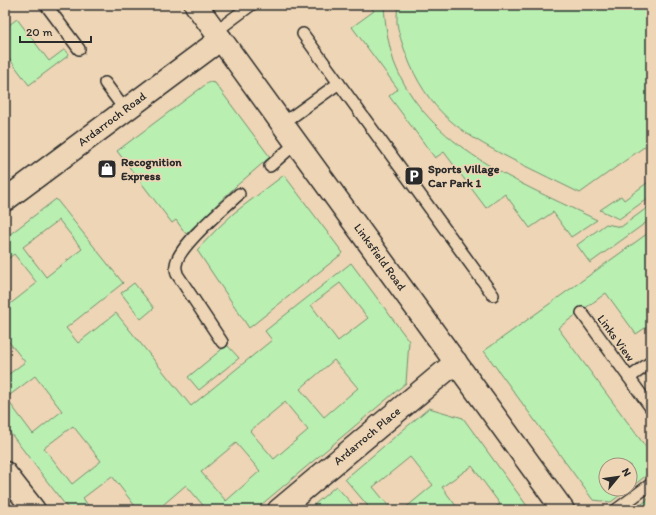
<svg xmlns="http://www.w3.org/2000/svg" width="656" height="515" font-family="Itim,sans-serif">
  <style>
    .green { fill: #b9efb1; stroke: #728d6e; fill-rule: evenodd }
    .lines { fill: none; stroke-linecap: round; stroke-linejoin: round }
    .lane-casing { stroke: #2b2b2b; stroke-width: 14 }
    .street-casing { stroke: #2b2b2b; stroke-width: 25 }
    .lane { stroke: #edd5b5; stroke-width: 11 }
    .street { stroke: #edd5b5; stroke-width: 22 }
    .labels { text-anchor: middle; stroke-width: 3.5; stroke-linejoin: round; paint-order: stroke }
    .street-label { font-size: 12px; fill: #2b2b2b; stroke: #edd5b5 }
    .poi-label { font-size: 12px; font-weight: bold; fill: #2b2b2b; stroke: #edd5b5; text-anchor: start }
  </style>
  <rect width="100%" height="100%" fill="#edd5b5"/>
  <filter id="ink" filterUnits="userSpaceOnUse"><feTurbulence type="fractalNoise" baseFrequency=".025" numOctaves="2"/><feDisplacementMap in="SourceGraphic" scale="8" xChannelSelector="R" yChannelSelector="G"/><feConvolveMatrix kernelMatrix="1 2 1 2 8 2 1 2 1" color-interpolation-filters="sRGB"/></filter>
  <g filter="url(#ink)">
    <path class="green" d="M 369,5 L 384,5 C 385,24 388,43 394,62 C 427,148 521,183 597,220 L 571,237 L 553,212 L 530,228 L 505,194 L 486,208 L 444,152 L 435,158 L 389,96 L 398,89 L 352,27 L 374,11 Z
      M 398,5 L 651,5 L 651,142 L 580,193 C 559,183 538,172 517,162 C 468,137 433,117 410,64 C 405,51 399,37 397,23 C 397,17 397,11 398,5 Z
      M 17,19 L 49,61 L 65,49 L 69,55 L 29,85 L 5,53 L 5,28 Z
      M 209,82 L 215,83 L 270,157 L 235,187 L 186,234 L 176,220 L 172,223 L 117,151 Z
      M 284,175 L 343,253 L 249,328 L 197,250 L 217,229 L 234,213 Z
      M 651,180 L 651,196 L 619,219 L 600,210 L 621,196 L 624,200 Z
      M 56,199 L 123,283 L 66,328 L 78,343 L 116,313 L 191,406 L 272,340 L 265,331 L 351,263 L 409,341 L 406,383 L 255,510 L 207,510 L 186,485 L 157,510 L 138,510 L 112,476 L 83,498 L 91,510 L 69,510 L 5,426 L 5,377 L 25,362 L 5,337 L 5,308 L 37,283 L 14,254 L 5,261 L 5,238 ZM 59,220 L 82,249 L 46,277 L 23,247 ZM 340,283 L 368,318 L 338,341 L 311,305 ZM 334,360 L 358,388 L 324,417 L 300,389 ZM 35,376 L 62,411 L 33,434 L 6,398 ZM 285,402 L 308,430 L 274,459 L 250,431 ZM 73,426 L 101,461 L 72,484 L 44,448 ZM 236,443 L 260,471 L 226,501 L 201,472 Z
      M 651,205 L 651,219 L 590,263 L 577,245 L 606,224 L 621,227 Z
      M 651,231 L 651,324 L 636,334 L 606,293 L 558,328 L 651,454 L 651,472 L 630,488 L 630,465 L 606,465 L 606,489 L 628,489 L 611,502 L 593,500 L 484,351 Z
      M 134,283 L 154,308 L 141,319 L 121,293 Z
      M 227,345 L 239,358 L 199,390 L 188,377 Z
      M 429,408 L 463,418 L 530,510 L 492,510 L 500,504 L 472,466 L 442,487 L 459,510 L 403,510 L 433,485 L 410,457 L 373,487 L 392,510 L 363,510 L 368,506 L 345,479 Z
      M 336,486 L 353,505 L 346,510 L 308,510 Z
      M 651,497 L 651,510 L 634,510 Z"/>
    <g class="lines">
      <defs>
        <path id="lane" d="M 46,5 L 79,49
          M 215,32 L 251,5
          M 303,34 L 493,295
          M 105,83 L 125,110
          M 282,124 L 339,83
          M 270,166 L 296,143
          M 582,313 L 651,408
          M 222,342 L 177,274 C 177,272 175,268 176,265 C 177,247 225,207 239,194
          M 629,378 L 651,362
          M 616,510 L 651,484"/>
        <path id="street" d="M 196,5 L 563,510
          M 5,200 L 221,39
          M 5,473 L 34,510
          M 279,510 L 456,362"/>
      </defs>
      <use href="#lane" class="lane-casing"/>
      <use href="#street" class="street-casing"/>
      <use href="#lane" class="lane"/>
      <use href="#street" class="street"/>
    </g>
  </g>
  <defs>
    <symbol id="shop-square" viewBox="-11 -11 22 22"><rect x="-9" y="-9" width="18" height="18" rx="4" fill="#2b2b2b" stroke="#edd5b5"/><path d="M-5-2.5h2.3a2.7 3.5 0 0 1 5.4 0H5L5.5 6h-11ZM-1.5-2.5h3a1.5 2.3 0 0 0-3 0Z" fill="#fff"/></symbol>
    <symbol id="parking-square" viewBox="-11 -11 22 22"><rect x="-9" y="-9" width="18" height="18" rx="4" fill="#2b2b2b" stroke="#edd5b5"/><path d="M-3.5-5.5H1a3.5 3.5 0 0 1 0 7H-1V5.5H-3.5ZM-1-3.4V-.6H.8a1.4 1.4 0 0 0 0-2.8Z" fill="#fff"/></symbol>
  </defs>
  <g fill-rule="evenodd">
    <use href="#shop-square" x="96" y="158" width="22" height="22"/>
    <use href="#parking-square" x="403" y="165" width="22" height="22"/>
  </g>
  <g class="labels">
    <g class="street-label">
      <text transform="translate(112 119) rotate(-37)" y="4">Ardarroch Road</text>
      <text transform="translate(380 257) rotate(54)" y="4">Linksfield Road</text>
      <text transform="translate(616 338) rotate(54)" y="4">Links View</text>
      <text transform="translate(367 436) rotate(-40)" y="4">Ardarroch Place</text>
    </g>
    <g class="poi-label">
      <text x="121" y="166">Recognition<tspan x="121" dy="14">Express</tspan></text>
      <text x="428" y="173">Sports Village<tspan x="428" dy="14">Car Park 1</tspan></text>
    </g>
  </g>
  <rect width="656" height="515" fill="none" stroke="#edd5b5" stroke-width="20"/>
  <rect x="10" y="10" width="636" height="495" fill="none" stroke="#2b2b2b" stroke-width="1.5" filter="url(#ink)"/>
  <g transform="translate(618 477) rotate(61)"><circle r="19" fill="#edd5b5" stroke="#9f917e"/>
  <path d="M0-3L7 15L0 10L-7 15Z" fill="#2b2b2b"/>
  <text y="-6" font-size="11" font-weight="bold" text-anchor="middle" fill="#2b2b2b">N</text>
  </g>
  <path d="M20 36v6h71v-6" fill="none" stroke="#2b2b2b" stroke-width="2"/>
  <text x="26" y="36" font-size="12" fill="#2b2b2b" stroke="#edd5b5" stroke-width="3" paint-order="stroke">20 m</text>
</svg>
